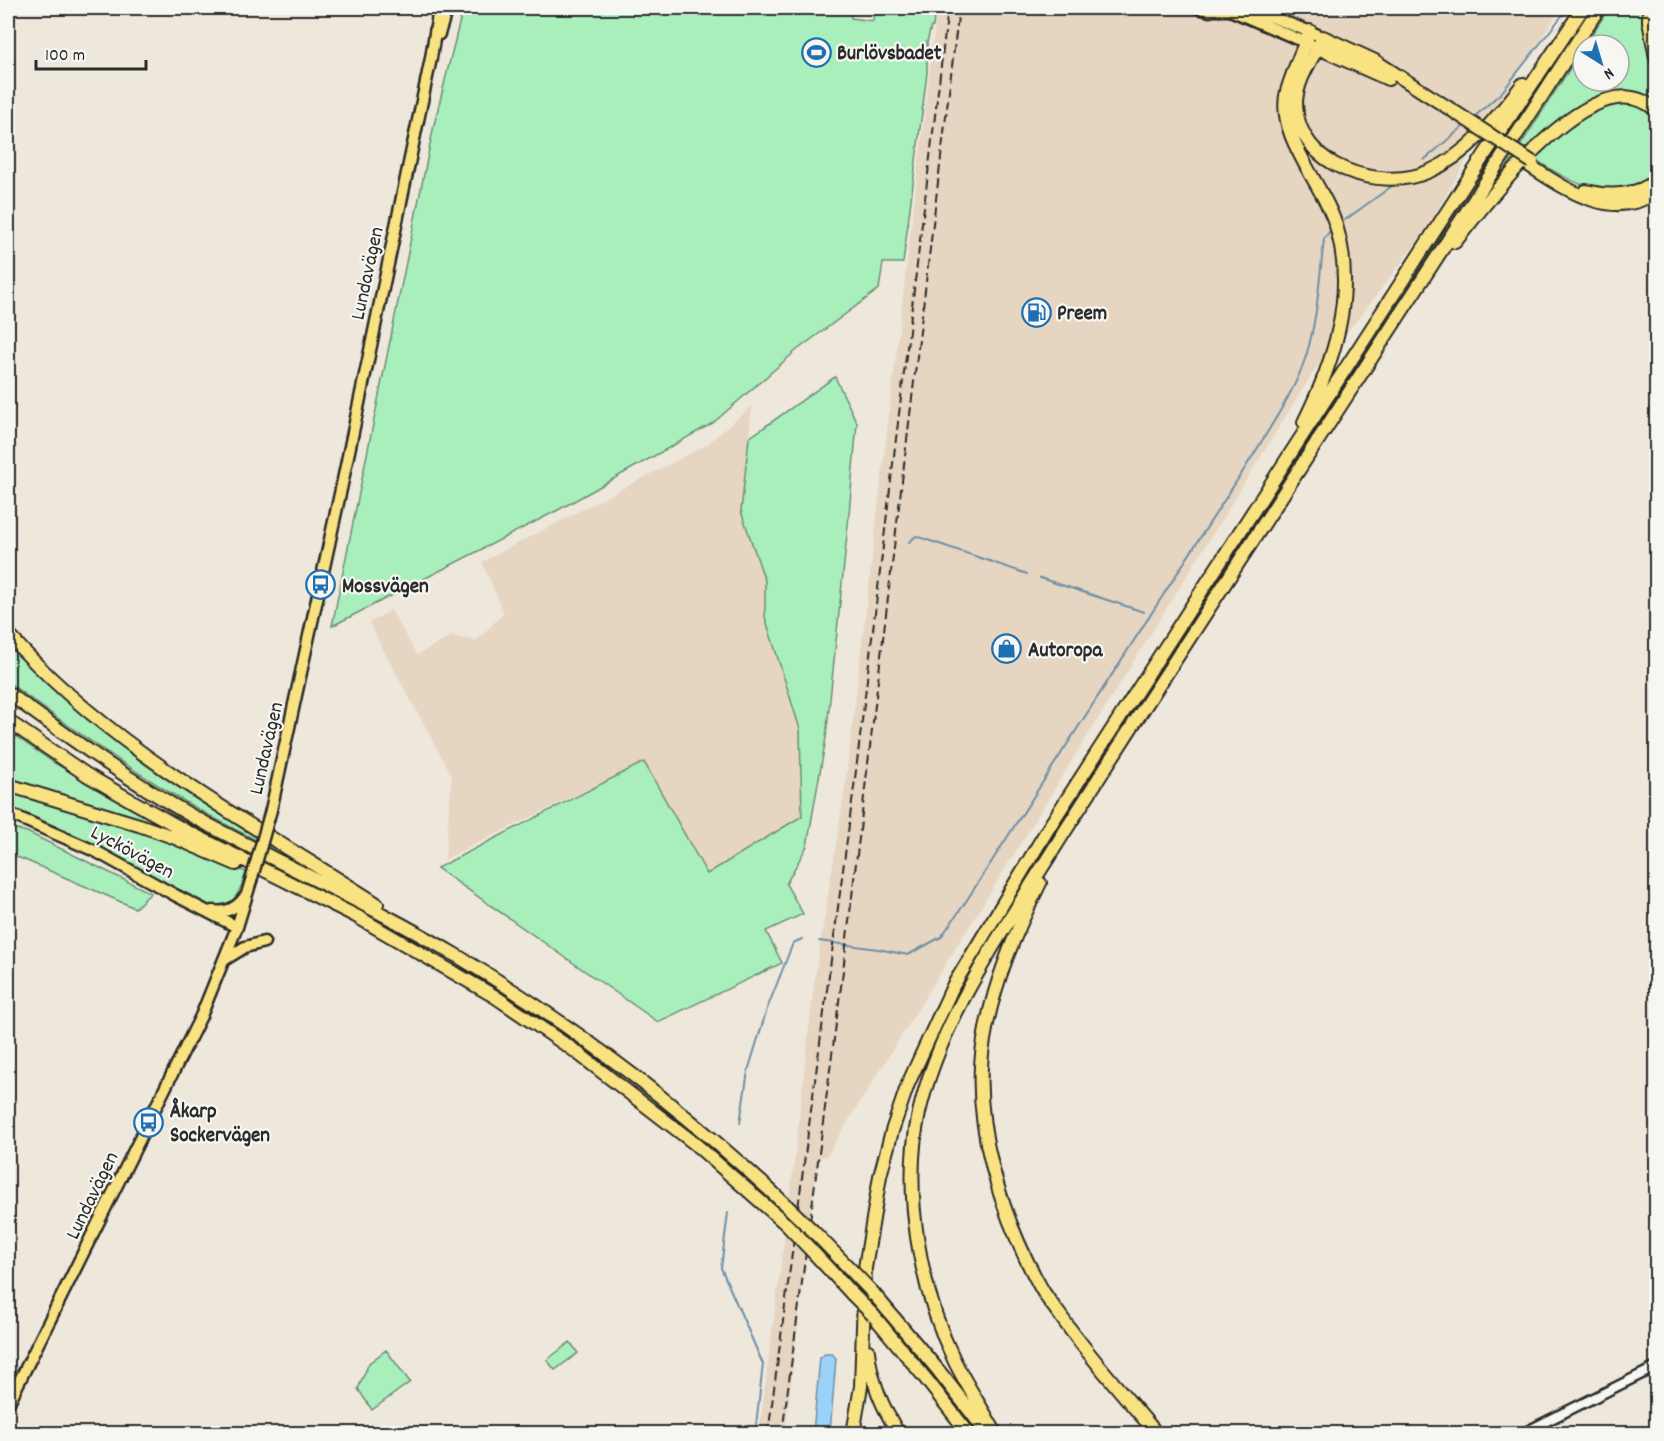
<svg xmlns="http://www.w3.org/2000/svg" width="1664" height="1441" font-family="Dekko,sans-serif">
  <style>
    .built { fill: #e5d5c1 }
    .green { fill: #a9efbc; stroke: #6a8d74; stroke-width: 1.5 }
    .water { fill: #9bd2fa; stroke: #6e8fa7; stroke-width: 1.5 }
    .lines { fill: none; stroke-linecap: round; stroke-linejoin: round }
    .stream { stroke: #6e8fa7; stroke-width: 2 }
    .minor-casing { stroke: #2b2b2b; stroke-width: 13 }
    .major-casing { stroke: #2b2b2b; stroke-width: 15 }
    .highway-casing { stroke: #2b2b2b; stroke-width: 16 }
    .minor { stroke: #f6f6f2; stroke-width: 8 }
    .major { stroke: #f8e281; stroke-width: 10 }
    .highway { stroke: #f8e281; stroke-width: 12 }
    .rail { stroke: #2b2b2b; stroke-width: 2; stroke-dasharray: 9 4.5; stroke-linecap: butt }
    .major-bridge-casing { stroke: #2b2b2b; stroke-width: 15; stroke-linecap: butt }
    .highway-bridge-casing { stroke: #2b2b2b; stroke-width: 16; stroke-linecap: butt }
    .major-bridge { stroke: #f8e281; stroke-width: 10 }
    .highway-bridge { stroke: #f8e281; stroke-width: 12 }
    .labels { text-anchor: middle; stroke-width: 4.5; stroke-linejoin: round; paint-order: stroke }
    .poi-label { font-size: 21px; font-weight: bold; fill: #2b2b2b; stroke: #f6f6f2; text-anchor: start }
    .street-label { font-size: 21px; fill: #2b2b2b; stroke: #f6f6f2 }
  </style>
  <rect width="100%" height="100%" fill="#eee7dc"/>
  <filter id="ink" filterUnits="userSpaceOnUse"><feTurbulence type="fractalNoise" baseFrequency=".0167" numOctaves="2"/><feDisplacementMap in="SourceGraphic" scale="12" xChannelSelector="R" yChannelSelector="G"/><feConvolveMatrix kernelMatrix="1 2 1 2 8 2 1 2 1" color-interpolation-filters="sRGB"/></filter>
  <g filter="url(#ink)">
    <path class="built" d="M 937,8 L 1561,8 L 1501,100 L 1426,230 L 1362,314 L 1315,369 L 826,1157 L 818,1156 L 785,1433 L 759,1434 L 794,1164 L 814,984 L 845,788 Z
      M 752,406 L 741,511 L 765,581 L 765,617 L 800,729 L 802,816 L 707,874 L 644,762 L 445,859 L 452,776 L 369,623 L 391,610 L 417,655 L 452,636 L 476,641 L 504,613 L 482,562 L 706,445 Z"/>
    <path class="green" d="M 463,8 L 850,8 L 851,18 L 873,21 L 874,8 L 935,8 L 933,27 L 931,27 L 927,42 L 927,73 L 903,263 L 883,263 L 879,289 L 797,350 L 713,423 L 558,510 L 332,626 L 434,125 Z
      M 1589,8 L 1595,8 L 1110,758 L 1103,759 Z
      M 1609,8 L 1644,8 L 1650,56 L 1656,74 L 1656,104 C 1603,66 1538,141 1502,174 L 1583,48 L 1583,81 L 1619,81 L 1619,45 L 1585,45 Z
      M 1606,104 C 1628,104 1640,101 1656,118 L 1656,172 C 1616,209 1570,183 1532,157 L 1577,120 Z
      M 835,377 L 857,423 L 848,525 L 826,738 L 807,846 L 786,884 L 803,914 L 766,931 L 782,963 L 658,1022 L 437,868 L 644,762 L 707,874 L 802,816 L 800,729 L 765,617 L 765,581 L 741,511 L 749,438 Z
      M 8,642 C 60,699 124,751 189,794 C 230,821 273,844 315,869 C 261,843 208,817 158,785 C 106,753 57,718 8,682 Z
      M 8,731 L 53,762 L 165,828 L 8,780 Z
      M 8,791 L 112,821 L 170,840 L 246,872 C 239,896 233,910 205,904 C 140,868 77,832 8,807 Z
      M 8,827 L 27,832 L 151,893 L 135,908 L 25,860 L 8,854 Z
      M 570,1342 L 578,1353 L 555,1370 L 547,1360 Z
      M 386,1350 L 410,1382 L 372,1410 L 358,1389 L 369,1363 Z"/>
    <path class="water" d="M 825,1354 L 832,1354 L 836,1358 L 830,1433 L 813,1433 L 820,1358 Z"/>
    <g class="lines">
      <path class="stream" d="M 1472,119 L 1502,92 L 1568,8
        M 1424,160 L 1465,125
        M 1345,220 L 1392,186
        M 909,542 L 916,536 L 1027,574
        M 1040,578 L 1144,612
        M 819,941 L 878,949 L 908,955 L 941,937 L 963,906 L 1254,454 C 1273,422 1295,391 1306,356 C 1317,321 1319,284 1323,248 L 1324,239 L 1329,232
        M 740,1123 L 748,1071 L 767,1009 L 793,943 L 802,939
        M 728,1213 L 721,1268 L 763,1364 L 755,1434"/>
      <defs>
        <path id="minor" d="M 1521,1434 L 1656,1367"/>
        <path id="major" d="M 1199,8 L 1210,11 L 1218,8
          M 1249,8 L 1318,35
          M 1215,10 L 1230,10 L 1312,45
          M 439,34 L 447,8
          M 271,810 L 343,480 L 431,58 L 439,8
          M 8,813 L 97,852 L 173,894 L 237,927
          M 212,911 C 226,913 236,909 245,897
          M 224,960 L 245,947 L 264,942
          M 8,1404 L 201,1016 L 237,927 L 251,881"/>
        <path id="highway" d="M 1649,8 L 1649,21 L 1656,58
          M 1318,48 L 1388,79
          M 1447,107 L 1375,61 L 1323,37 C 1313,58 1296,80 1296,104 C 1297,167 1381,193 1430,171 C 1469,154 1498,116 1523,84
          M 1530,166 C 1567,190 1613,222 1656,192
          M 1586,191 C 1609,197 1639,196 1656,180
          M 1455,242 C 1489,200 1595,54 1656,110
          M 1304,422 C 1334,362 1356,295 1337,229 C 1325,185 1275,136 1287,91 C 1293,71 1302,50 1310,31
          M 8,634 C 111,750 248,821 377,904
          M 8,693 C 67,736 128,780 192,816 C 280,864 372,905 459,957 C 578,1028 687,1112 788,1207
          M 8,721 L 87,775 L 132,801 L 184,830 L 356,916 L 494,996 L 575,1051 L 694,1143 L 786,1224
          M 8,785 L 139,825 L 173,837 L 236,864
          M 1040,883 C 1015,933 993,984 984,1040 C 970,1121 1002,1218 1041,1288 C 1047,1299 1055,1308 1062,1318 C 1091,1359 1125,1396 1157,1434
          M 813,1231 L 853,1272
          M 811,1250 L 852,1294
          M 873,1293 L 938,1370 L 988,1434
          M 873,1315 L 926,1379 L 969,1434
          M 868,1351 C 871,1381 883,1409 899,1434
          M 853,1434 L 861,1386 L 865,1268 L 880,1176 L 892,1131 L 908,1084 L 953,986 L 1051,824 L 1155,663 L 1465,184 L 1583,8
          M 996,1434 C 983,1410 967,1386 955,1362 C 920,1290 902,1192 919,1113 C 938,1030 986,957 1031,885 C 1072,820 1113,755 1155,691 C 1303,463 1451,235 1599,8"/>
      </defs>
      <use href="#minor" class="minor-casing"/>
      <use href="#major" class="major-casing"/>
      <use href="#highway" class="highway-casing"/>
      <use href="#minor" class="minor"/>
      <use href="#major" class="major"/>
      <use href="#highway" class="highway"/>
      <path class="rail" d="M 768,1434 L 854,787 L 948,8
        M 782,1434 L 843,971 L 959,8"/>
      <defs>
        <path id="major-bridge" d="M 251,881 L 271,810"/>
        <path id="highway-bridge" d="M 1447,107 L 1532,162
          M 788,1207 L 813,1231
          M 786,1224 L 811,1250
          M 853,1272 L 873,1293
          M 852,1294 L 873,1315"/>
      </defs>
      <use href="#major-bridge" class="major-bridge-casing"/>
      <use href="#highway-bridge" class="highway-bridge-casing"/>
      <use href="#major-bridge" class="major-bridge"/>
      <use href="#highway-bridge" class="highway-bridge"/>
    </g>
  </g>
  <defs>
    <symbol id="stadium-ring" viewBox="-11 -11 22 22"><circle r="9.5" fill="#f6f6f2" stroke="#1f6fb2" stroke-width="1.5"/><path d="M0-5a6.5 5 0 1 0 0 10a6.5 5 0 1 0 0-10ZM-3.5-1.8h7v3.6h-7Z" fill="#1f6fb2"/></symbol>
    <symbol id="fuel-ring" viewBox="-11 -11 22 22"><circle r="9.5" fill="#f6f6f2" stroke="#1f6fb2" stroke-width="1.5"/><path d="M-5.5-6h7V0h2V4h1.3V-2.5L3-4.5l.8-.8L6-3V5H2.5V1h-1V6h-7ZM-4.2-4.7v3.2H.2V-4.7Z" fill="#1f6fb2"/></symbol>
    <symbol id="bus-ring" viewBox="-11 -11 22 22"><circle r="9.5" fill="#f6f6f2" stroke="#1f6fb2" stroke-width="1.5"/><path d="M-5-6H5V4H4V6H2V4H-2V6H-4V4H-5ZM-3.5-4V0h7V-4ZM-3.5 1.2v1.5H-2V1.2ZM2 1.2v1.5H3.5V1.2Z" fill="#1f6fb2"/></symbol>
    <symbol id="shop-ring" viewBox="-11 -11 22 22"><circle r="9.5" fill="#f6f6f2" stroke="#1f6fb2" stroke-width="1.5"/><path d="M-5-2.5h2.3a2.7 3.5 0 0 1 5.4 0H5L5.5 6h-11ZM-1.5-2.5h3a1.5 2.3 0 0 0-3 0Z" fill="#1f6fb2"/></symbol>
  </defs>
  <g fill-rule="evenodd">
    <use href="#stadium-ring" x="800" y="36" width="33" height="33"/>
    <use href="#fuel-ring" x="1020" y="296" width="33" height="33"/>
    <use href="#bus-ring" x="304" y="568" width="33" height="33"/>
    <use href="#shop-ring" x="990" y="632" width="33" height="33"/>
    <use href="#bus-ring" x="132" y="1106" width="33" height="33"/>
  </g>
  <g class="labels">
    <g class="poi-label">
      <text x="837" y="59">Burlövsbadet</text>
      <text x="1057" y="319">Preem</text>
      <text x="342" y="592">Mossvägen</text>
      <text x="1028" y="656">Autoropa</text>
      <text x="170" y="1117">Åkarp<tspan x="170" dy="24">Sockervägen</tspan></text>
    </g>
    <g class="street-label">
      <text transform="translate(366 273) rotate(-78)" y="7">Lundavägen</text>
      <text transform="translate(265 748) rotate(-77)" y="7">Lundavägen</text>
      <text transform="translate(133 851) rotate(28)" y="7">Lyckövägen</text>
      <text transform="translate(91 1195) rotate(-64)" y="7">Lundavägen</text>
    </g>
  </g>
  <rect width="1664" height="1441" fill="none" stroke="#f6f6f2" stroke-width="30"/>
  <rect x="15" y="15" width="1634" height="1411" fill="none" stroke="#2b2b2b" stroke-width="2" filter="url(#ink)"/>
  <g transform="translate(1601 63) rotate(143)"><circle r="28" fill="#f6f6f2" stroke="#a5a5a2" stroke-width="1.5"/>
  <path d="M0-4.5L10 22L0 15L-10 22Z" fill="#1f6fb2"/>
  <text y="-9" font-size="16" font-weight="bold" text-anchor="middle" fill="#2b2b2b">N</text>
  </g>
  <path d="M36 60v9h110v-9" fill="none" stroke="#2b2b2b" stroke-width="3"/>
  <text x="45" y="60" font-size="18" fill="#2b2b2b" stroke="#f6f6f2" stroke-width="4.5" paint-order="stroke">100 m</text>
</svg>
